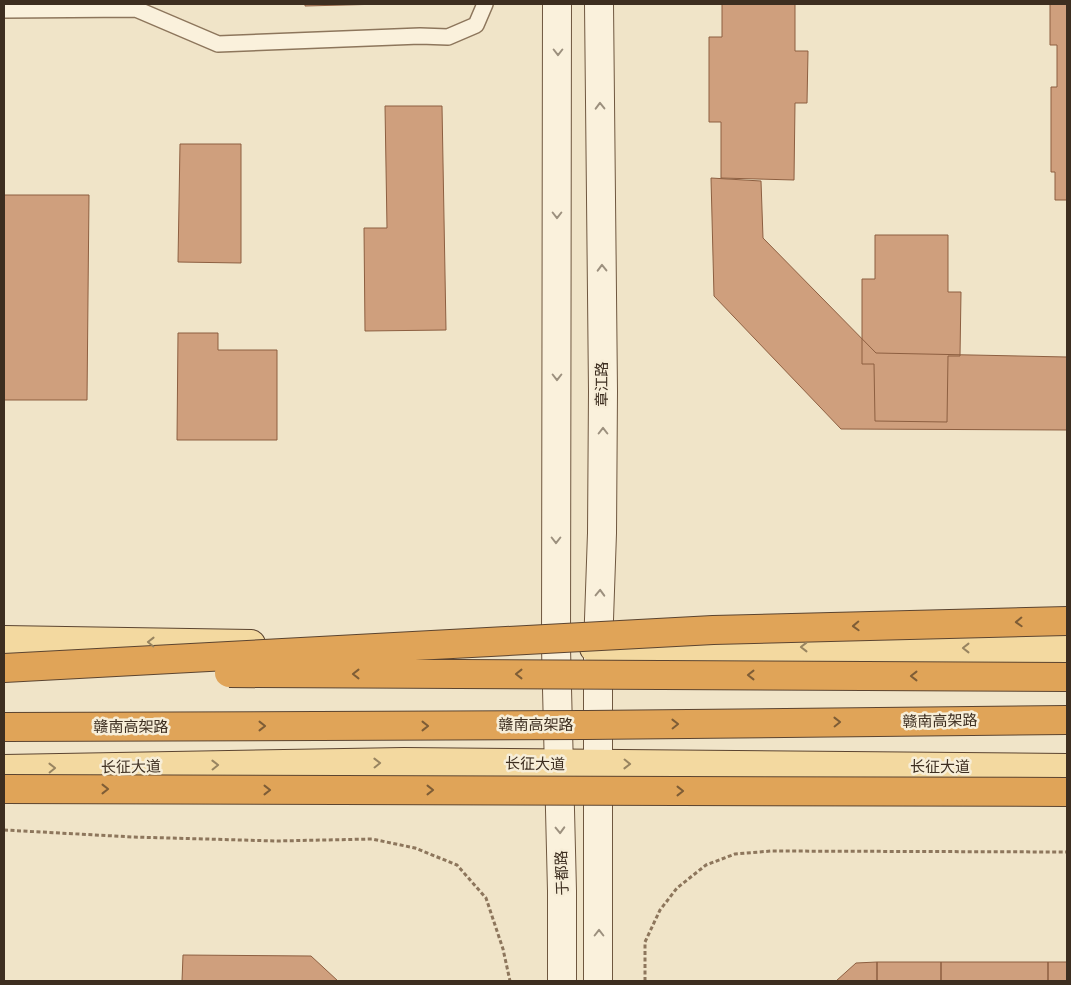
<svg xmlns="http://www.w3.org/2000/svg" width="1071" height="985" font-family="'Noto Serif','Noto Sans SC',serif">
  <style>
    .building { fill: #cf9f7d; stroke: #8d5f41 }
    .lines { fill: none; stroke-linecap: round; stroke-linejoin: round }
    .lane-casing { stroke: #8d765c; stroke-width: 18 }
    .secondary-casing { stroke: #6f573f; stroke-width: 30 }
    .primary-casing { stroke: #5b4430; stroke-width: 30 }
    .path { stroke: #8d765c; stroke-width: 3; stroke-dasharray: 4 2.5; stroke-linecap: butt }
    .lane { stroke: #faf1dc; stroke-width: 15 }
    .secondary { stroke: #faf1dc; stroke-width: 28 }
    .primary { stroke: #f3d9a0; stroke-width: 28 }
    .highway-bridge-casing { stroke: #5b4430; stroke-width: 30; stroke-linecap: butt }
    .highway-bridge { stroke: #e0a458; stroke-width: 28 }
    .oneway { stroke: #9c907e }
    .oneway2 { stroke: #7e5d36 }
    .oneway3 { stroke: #988460 }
    .labels { text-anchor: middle; stroke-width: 5; stroke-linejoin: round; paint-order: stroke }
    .street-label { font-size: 15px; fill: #3d2e20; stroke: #f7eed8 }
  </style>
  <rect width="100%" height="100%" fill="#f0e4c8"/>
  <path class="building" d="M 305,4 L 384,4 L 305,6 Z
    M 722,4 L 795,4 L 795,51 L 808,51 L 807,103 L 795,103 L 794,180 L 721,178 L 721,122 L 709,122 L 709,37 L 722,37 Z
    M 1050,4 L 1067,4 L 1067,200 L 1055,200 L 1055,172 L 1051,172 L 1051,87 L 1057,87 L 1057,45 L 1050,45 Z
    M 385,106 L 442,106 L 446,330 L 365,331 L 364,228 L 387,228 Z
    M 180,144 L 241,144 L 241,263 L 178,262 Z
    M 711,178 L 761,181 L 763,238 L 876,353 L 1067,357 L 1067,430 L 841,429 L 714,296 Z
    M 4,195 L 89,195 L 87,400 L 4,400 Z
    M 875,235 L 948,235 L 948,292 L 961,292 L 960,356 L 948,356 L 947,422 L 875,421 L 874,364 L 862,364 L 862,279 L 875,279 Z
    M 178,333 L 218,333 L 218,350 L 277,350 L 277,440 L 177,440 Z
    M 183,955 L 311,956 L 338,981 L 182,981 Z
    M 877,962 L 877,981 L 836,981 L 856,963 Z
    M 877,962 L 941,962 L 941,981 L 877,981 Z
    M 941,962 L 1048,962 L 1048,981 L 941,981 Z
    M 1048,962 L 1067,962 L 1067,981 L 1048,981 Z"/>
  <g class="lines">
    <defs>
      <path id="lane" d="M 4,10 L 136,9 L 218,44 L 420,36 L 448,37 L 476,25 L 485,4"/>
      <path id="secondary" d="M 557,4 L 556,648 L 562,891 L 562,981
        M 598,981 L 598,648 L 602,533 L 603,391 L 599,4"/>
      <path id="primary" d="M 4,640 L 251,644
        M 594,648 L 1067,648
        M 4,769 L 404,762 L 1067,768"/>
    </defs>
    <use href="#lane" class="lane-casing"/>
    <use href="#secondary" class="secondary-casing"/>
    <use href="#primary" class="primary-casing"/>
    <path class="path" d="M 4,830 L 133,837 L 277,841 L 372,839 L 415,848 L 457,865 L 486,898 L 503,949 L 510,981
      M 645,981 L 645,942 L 660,910 L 677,888 L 706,865 L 735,854 L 771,851 L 1067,852"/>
    <use href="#lane" class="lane"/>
    <use href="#secondary" class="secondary"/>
    <use href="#primary" class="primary"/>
    <defs>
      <path id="highway-bridge" d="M 4,668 L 713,630 L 1067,621
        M 229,673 L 1067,677
        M 4,727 L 586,725 L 1067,720
        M 4,789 L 1067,792"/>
    </defs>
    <use href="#highway-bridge" class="highway-bridge-casing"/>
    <use href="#highway-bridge" class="highway-bridge"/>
  </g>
  <defs><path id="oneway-chevron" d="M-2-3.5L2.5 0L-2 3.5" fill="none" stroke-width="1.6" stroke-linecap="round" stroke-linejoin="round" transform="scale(1.25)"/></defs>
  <g class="oneway">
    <use href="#oneway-chevron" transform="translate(558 52) rotate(90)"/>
    <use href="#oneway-chevron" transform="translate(600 106) rotate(-91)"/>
    <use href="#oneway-chevron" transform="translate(557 215) rotate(90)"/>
    <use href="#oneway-chevron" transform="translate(602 268) rotate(-91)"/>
    <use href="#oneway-chevron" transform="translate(557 377) rotate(90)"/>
    <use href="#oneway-chevron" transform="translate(603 431) rotate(-90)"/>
    <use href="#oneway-chevron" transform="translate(556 540) rotate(90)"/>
    <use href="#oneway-chevron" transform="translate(600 593) rotate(-88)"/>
    <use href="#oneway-chevron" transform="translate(560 830) rotate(88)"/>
    <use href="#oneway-chevron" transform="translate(599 933) rotate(-90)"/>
  </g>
  <g class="oneway2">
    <use href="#oneway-chevron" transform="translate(1019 622) rotate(178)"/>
    <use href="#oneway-chevron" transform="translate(856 626) rotate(178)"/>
    <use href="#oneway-chevron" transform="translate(356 674) rotate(-180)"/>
    <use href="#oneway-chevron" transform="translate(519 674) rotate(-180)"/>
    <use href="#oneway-chevron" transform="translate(751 675) rotate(-180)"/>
    <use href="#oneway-chevron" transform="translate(914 676) rotate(-180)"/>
    <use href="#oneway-chevron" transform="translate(837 722) rotate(-1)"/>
    <use href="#oneway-chevron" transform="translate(675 724) rotate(-1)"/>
    <use href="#oneway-chevron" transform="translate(262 726)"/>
    <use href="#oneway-chevron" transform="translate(425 726)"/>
    <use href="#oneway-chevron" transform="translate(105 789)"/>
    <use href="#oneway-chevron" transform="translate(267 790)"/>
    <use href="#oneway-chevron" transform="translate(430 790)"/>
    <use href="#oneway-chevron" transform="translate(680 791)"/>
  </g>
  <g class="oneway3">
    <use href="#oneway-chevron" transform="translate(151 642) rotate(-179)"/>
    <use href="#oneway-chevron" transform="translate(804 647) rotate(180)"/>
    <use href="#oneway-chevron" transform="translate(966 648) rotate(-180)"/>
    <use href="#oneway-chevron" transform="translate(377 763) rotate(-1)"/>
    <use href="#oneway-chevron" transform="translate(627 764) rotate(1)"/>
    <use href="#oneway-chevron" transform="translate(215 765) rotate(-1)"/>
    <use href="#oneway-chevron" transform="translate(52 768) rotate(-1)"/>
  </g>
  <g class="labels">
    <g class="street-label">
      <text transform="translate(602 384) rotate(-90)" y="5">章江路</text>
      <text transform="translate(940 721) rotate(-1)" y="5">赣南高架路</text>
      <text x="536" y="730">赣南高架路</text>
      <text x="131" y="732">赣南高架路</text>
      <text transform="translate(535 764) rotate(1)" y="5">长征大道</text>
      <text transform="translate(131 767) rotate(-1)" y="5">长征大道</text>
      <text x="940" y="772">长征大道</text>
      <text transform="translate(562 873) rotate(-92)" y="5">于都路</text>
    </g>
  </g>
  <rect width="1071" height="985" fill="none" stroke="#3d2e20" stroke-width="10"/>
</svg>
